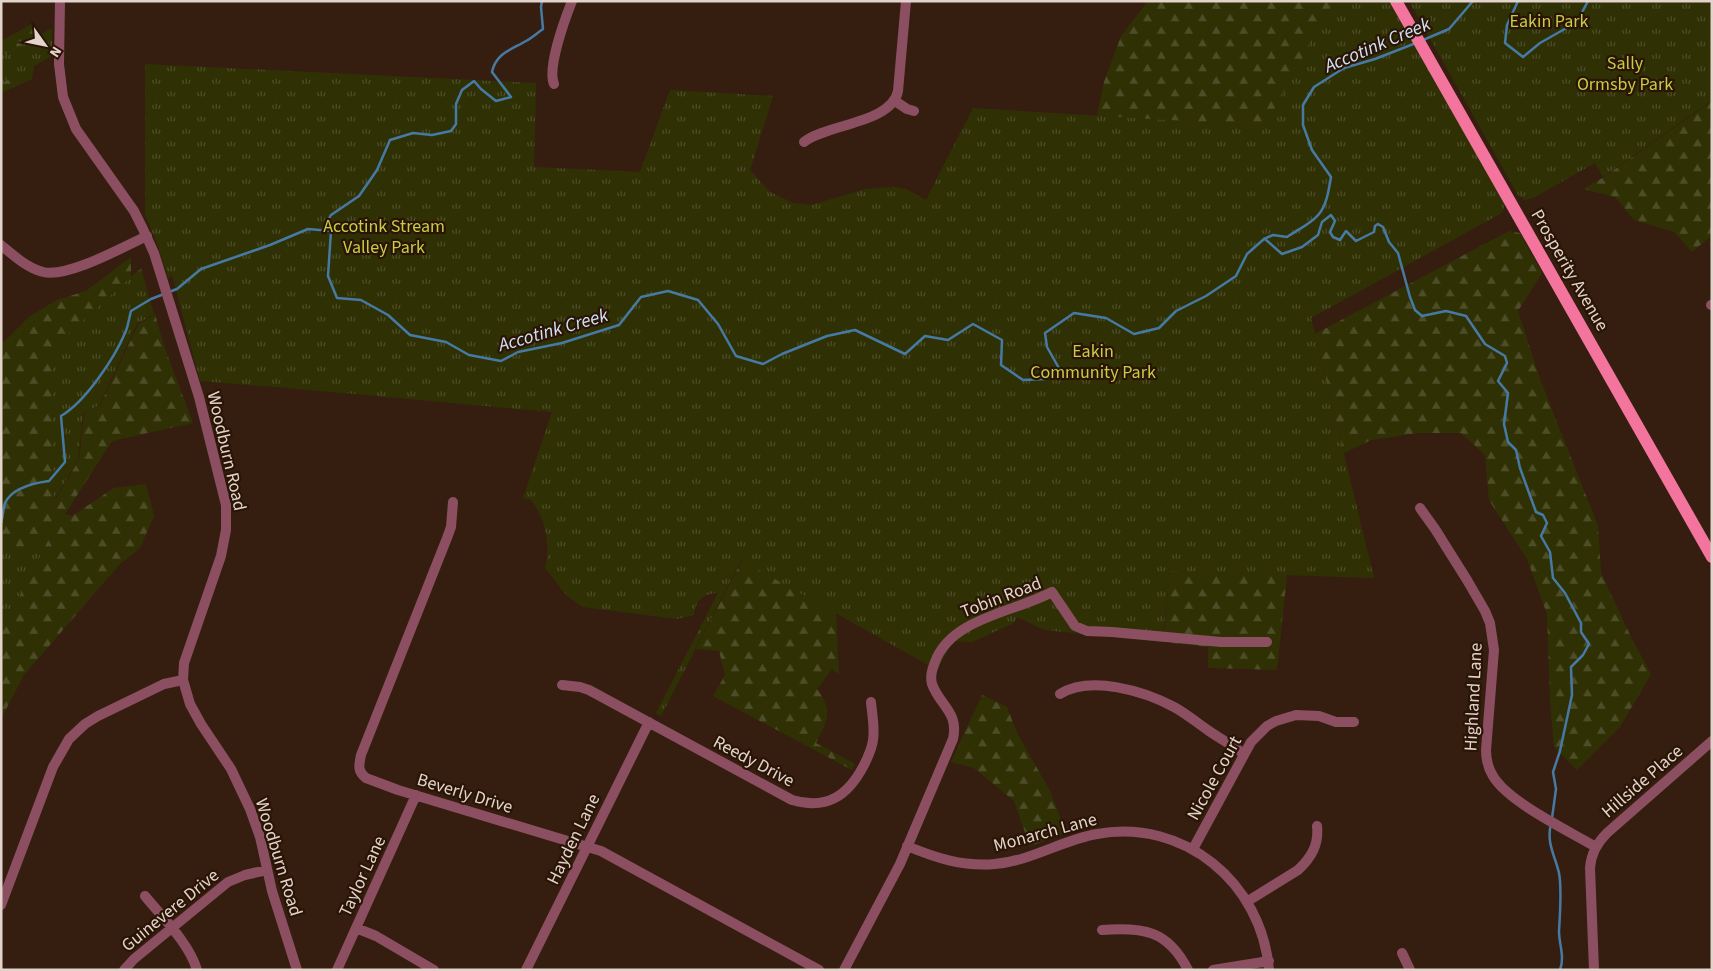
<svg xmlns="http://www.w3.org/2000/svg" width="1713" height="971" font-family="'Source Sans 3',sans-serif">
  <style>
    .forest { fill: url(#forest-firs) }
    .park { fill: url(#park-tufts) }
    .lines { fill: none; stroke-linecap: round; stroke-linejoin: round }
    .stream { stroke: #467aa5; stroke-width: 2.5 }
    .minor { stroke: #8c4f61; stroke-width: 10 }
    .major { stroke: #f3759d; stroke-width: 12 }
    .labels { text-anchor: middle; stroke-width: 4.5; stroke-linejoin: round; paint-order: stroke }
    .park-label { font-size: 18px; fill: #c6ce43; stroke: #2a1406 }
    .street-label { font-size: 18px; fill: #e3d4cb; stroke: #2a1406 }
    .water-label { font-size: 19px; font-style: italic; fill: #d1e2f4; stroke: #2a1406 }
  </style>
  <defs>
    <pattern id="forest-firs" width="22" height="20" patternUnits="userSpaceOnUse" patternTransform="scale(1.25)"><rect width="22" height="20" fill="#2f3105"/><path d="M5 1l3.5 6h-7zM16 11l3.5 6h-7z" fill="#4d4e28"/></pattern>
    <pattern id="park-tufts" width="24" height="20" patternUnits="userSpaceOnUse" patternTransform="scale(1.25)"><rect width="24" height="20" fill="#2f3105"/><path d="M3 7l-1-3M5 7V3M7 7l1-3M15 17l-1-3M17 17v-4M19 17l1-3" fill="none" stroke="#4d4e28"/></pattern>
  </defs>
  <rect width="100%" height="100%" fill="#351e0f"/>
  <path class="forest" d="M 1148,1 L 1334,1 L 1266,126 L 1097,116 L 1104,82 L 1121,36 Z
    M 32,24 L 36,53 L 32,79 L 1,93 L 1,41 Z
    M 1712,101 L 1712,235 L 1692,252 L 1674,232 L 1634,220 L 1615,197 L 1583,189 L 1604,177 Z
    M 1509,231 L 1520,233 L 1542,273 L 1518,311 L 1540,379 L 1598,526 L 1601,573 L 1632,639 L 1651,674 L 1620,727 L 1577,770 L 1554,747 L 1550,700 L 1547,614 L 1527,559 L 1489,500 L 1485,455 L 1461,433 L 1418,433 L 1371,440 L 1344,453 L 1315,334 Z
    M 131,257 L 131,277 L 119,305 L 54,419 L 55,500 L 79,460 L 84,414 L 100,405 L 138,325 L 155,314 L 164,346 L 193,423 L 112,441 L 65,514 L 72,516 L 114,488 L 146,484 L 154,516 L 140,548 L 119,565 L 24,675 L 1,719 L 1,345 L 30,316 L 57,300 L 86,291 Z
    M 742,560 L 836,613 L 839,674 L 832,669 L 817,689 C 834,711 827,721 816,743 L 855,764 L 852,770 L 713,696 L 725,675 L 719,651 L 696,649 Z
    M 1170,571 L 1287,575 L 1277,670 L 1208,668 L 1208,647 L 1163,642 Z
    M 982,695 L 1007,707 L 1017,733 L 1050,791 L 1066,833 L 1030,846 L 1014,801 L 974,768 L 951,762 Z"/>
  <path class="park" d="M 1333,1 L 1389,1 L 1505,202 L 1503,211 L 1500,214 L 1311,318 L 1374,578 L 1170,571 L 1162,642 L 1045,630 L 1017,617 L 1014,623 L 972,642 L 953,641 L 937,670 L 741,560 L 661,716 L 656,713 L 718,593 C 702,594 696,600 694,615 L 677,619 L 583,607 L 567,596 L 545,568 C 551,545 546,519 531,500 L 523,498 L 552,412 L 289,388 L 200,381 L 172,275 L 168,278 L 158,246 L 145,215 L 145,64 L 536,83 L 534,167 L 640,172 L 670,90 L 773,96 L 750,170 L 770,192 L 793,203 L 811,205 L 866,189 L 894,187 L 906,189 L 926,200 L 973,108 L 1265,126 Z
    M 1409,1 L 1712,1 L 1712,100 L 1603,177 L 1595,163 L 1533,198 L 1525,200 L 1518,195 Z
    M 52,28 L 52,56 L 1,84 L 1,81 L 13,74 L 1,80 L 1,56 Z
    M 141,268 L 154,314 L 137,324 L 99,405 L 83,414 L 78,460 L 54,500 L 52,349 Z
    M 54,529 L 1,633 L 1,533 L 19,553 Z"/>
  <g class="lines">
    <path class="stream" d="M 1518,1 L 1507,25 L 1505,43 L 1523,57 L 1540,43 L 1577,22 L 1588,1
      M 1423,40 L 1449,29 L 1473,1
      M 323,229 L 331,215 L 359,196 L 377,170 L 390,140 L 413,133 L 432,135 L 451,131 L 456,124 L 456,104 L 462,90 L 474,81 L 481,89 L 496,101 L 511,97 L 492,72 C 496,53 511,50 526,41 C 532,38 537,33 543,29 L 541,7 L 542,1
      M 1265,239 L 1282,254 L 1302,247 L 1318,235 L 1322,222 L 1331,215 L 1335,221 L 1330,232 L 1333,237 L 1340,240 L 1346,231 L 1356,241 L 1374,232 L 1375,226 L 1378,224 L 1383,227 L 1389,242 L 1398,253 L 1410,297 L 1415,310 L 1422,316 L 1446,311 L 1466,316 L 1485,344 L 1505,356 L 1507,363 L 1498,381 L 1508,393 L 1504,424 L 1508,442 L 1516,450 L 1520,468 L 1536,512 L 1543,515 L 1547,523 L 1541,536 L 1550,552 L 1553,578 L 1565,593 L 1581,623 L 1581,632 L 1589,644 L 1583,655 L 1571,667 L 1572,695 L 1560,751 L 1553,772 L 1556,789 L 1552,818
      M 169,292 L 177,289 L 201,269 L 270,245 L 308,229 L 331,231 L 328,276 L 337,298 L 361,300 L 388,315 L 410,335 L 446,342 L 469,355 L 501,361 L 518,352 L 562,343 L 619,325 L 641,297 L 668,291 L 698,300 L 718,324 L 736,356 L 763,364 L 782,354 L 827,336 L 855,330 L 905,354 L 925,336 L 948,340 L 973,324 L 1002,340 L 1001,365 L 1023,380 L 1045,379 L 1060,370 L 1047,347 L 1045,333 L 1074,313 L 1106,318 L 1134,334 L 1159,328 L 1176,311 L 1206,296 L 1236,276 L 1247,254 L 1264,239 L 1273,235 L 1287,237 C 1297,230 1311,224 1319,214 C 1327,205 1329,188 1331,177 L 1312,150 L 1303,125 L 1303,105 L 1314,87 L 1344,68 L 1375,59 L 1416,43
      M 1,523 C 3,517 3,509 5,503 C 12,488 34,483 49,481 L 65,462 L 61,416 C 85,402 114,359 125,333 C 128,327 129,318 131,311 L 151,299 L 164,294
      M 1551,824 C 1546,842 1555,856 1559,873 C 1562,889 1560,914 1559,931 C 1559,945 1565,956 1560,970"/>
    <path class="minor" d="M 60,1 L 59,64 L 63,97 L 76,129 L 134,211 L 143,229 L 154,253 L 199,397 L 226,505 L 226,530 L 221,556 L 184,663 L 183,680 L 190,704 L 201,724 L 231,769 L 250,809 L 260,837 L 272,891 L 297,970
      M 554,84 C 547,68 565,19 572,1
      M 895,101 L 907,109 L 914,111
      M 804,142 C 827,124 892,123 898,91 L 906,1
      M 1,245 C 13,255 27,268 43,272 C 68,278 123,247 147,236
      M 1711,305 L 1712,305
      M 453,502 L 451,527 L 447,538 L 361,755 C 359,765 357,771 366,778 L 398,790 L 601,851 L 819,970
      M 1420,508 L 1435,529 L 1467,580 L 1485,611 L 1490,623 L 1494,650 L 1486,750 C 1486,760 1488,768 1493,776 C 1508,802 1569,831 1596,847
      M 562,685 L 580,687 L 589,690 L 792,800 C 827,810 848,796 864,765 C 868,757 872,749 873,740 C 875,728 872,714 871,702
      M 1060,694 C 1091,675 1144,691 1174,707 C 1187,714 1197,723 1209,731 C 1221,739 1233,746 1244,754
      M 907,846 C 936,858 963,867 995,864 C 1031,861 1062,840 1097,834 C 1184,818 1262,883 1269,970
      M 1193,849 L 1251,742 L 1267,726 L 1276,721 L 1296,715 L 1319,716 L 1336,722 L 1354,722
      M 145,896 C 162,917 189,943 197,970
      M 1248,901 L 1298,870 C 1312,857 1319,844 1317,826
      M 1,905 L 53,767 L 69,739 L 85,724 L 98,716 L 164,684 L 183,680
      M 356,928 L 376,936 L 434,970
      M 1102,930 C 1143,927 1168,930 1188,970
      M 1402,953 L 1410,970
      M 124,970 L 134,959 L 228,882 L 245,875 L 267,870
      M 337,970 L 416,795
      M 526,970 L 649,722
      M 844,970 L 900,864 L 953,739 C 959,712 940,706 932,684 C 930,676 932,670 935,662 C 951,618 1015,612 1052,592 L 1075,626 L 1087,631 L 1112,632 L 1221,642 L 1267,642
      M 1213,970 L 1269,961
      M 1594,970 L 1590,868 C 1591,853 1597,843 1607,833 L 1712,741"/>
    <path class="major" d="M 1396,1 L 1712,557"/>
  </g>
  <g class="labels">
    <g class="park-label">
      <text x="1549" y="27">Eakin Park</text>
      <text x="1625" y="69">Sally<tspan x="1625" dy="21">Ormsby Park</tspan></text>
      <text x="384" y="232">Accotink Stream<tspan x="384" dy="21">Valley Park</tspan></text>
      <text x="1093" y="357">Eakin<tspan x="1093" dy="21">Community Park</tspan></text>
    </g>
    <g class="street-label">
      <text transform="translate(1570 270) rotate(60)" y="6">Prosperity Avenue</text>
      <text transform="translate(227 451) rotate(77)" y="6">Woodburn Road</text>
      <text transform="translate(1001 597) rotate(-21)" y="6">Tobin Road</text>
      <text transform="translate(1473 697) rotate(-87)" y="6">Highland Lane</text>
      <text transform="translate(754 761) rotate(28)" y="6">Reedy Drive</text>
      <text transform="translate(1214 778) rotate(-61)" y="6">Nicole Court</text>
      <text transform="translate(1642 781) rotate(-41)" y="6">Hillside Place</text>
      <text transform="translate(465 793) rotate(17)" y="6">Beverly Drive</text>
      <text transform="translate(1045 832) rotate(-15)" y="6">Monarch Lane</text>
      <text transform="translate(573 839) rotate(-64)" y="6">Hayden Lane</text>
      <text transform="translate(279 857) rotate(73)" y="6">Woodburn Road</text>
      <text transform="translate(362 876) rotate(-65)" y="6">Taylor Lane</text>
      <text transform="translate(170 910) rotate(-39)" y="6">Guinevere Drive</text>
    </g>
    <g class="water-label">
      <text transform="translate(1377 44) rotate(-23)" y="7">Accotink Creek</text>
      <text transform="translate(553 329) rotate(-16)" y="7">Accotink Creek</text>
    </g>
  </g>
  <rect width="1713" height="971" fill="none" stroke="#e3d4cb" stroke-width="5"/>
  <g transform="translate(45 45) rotate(123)" stroke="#2a1406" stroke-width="4" paint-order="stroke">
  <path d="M0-4L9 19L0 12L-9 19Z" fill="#e3d4cb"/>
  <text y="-8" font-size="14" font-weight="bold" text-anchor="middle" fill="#e3d4cb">N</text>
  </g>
</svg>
